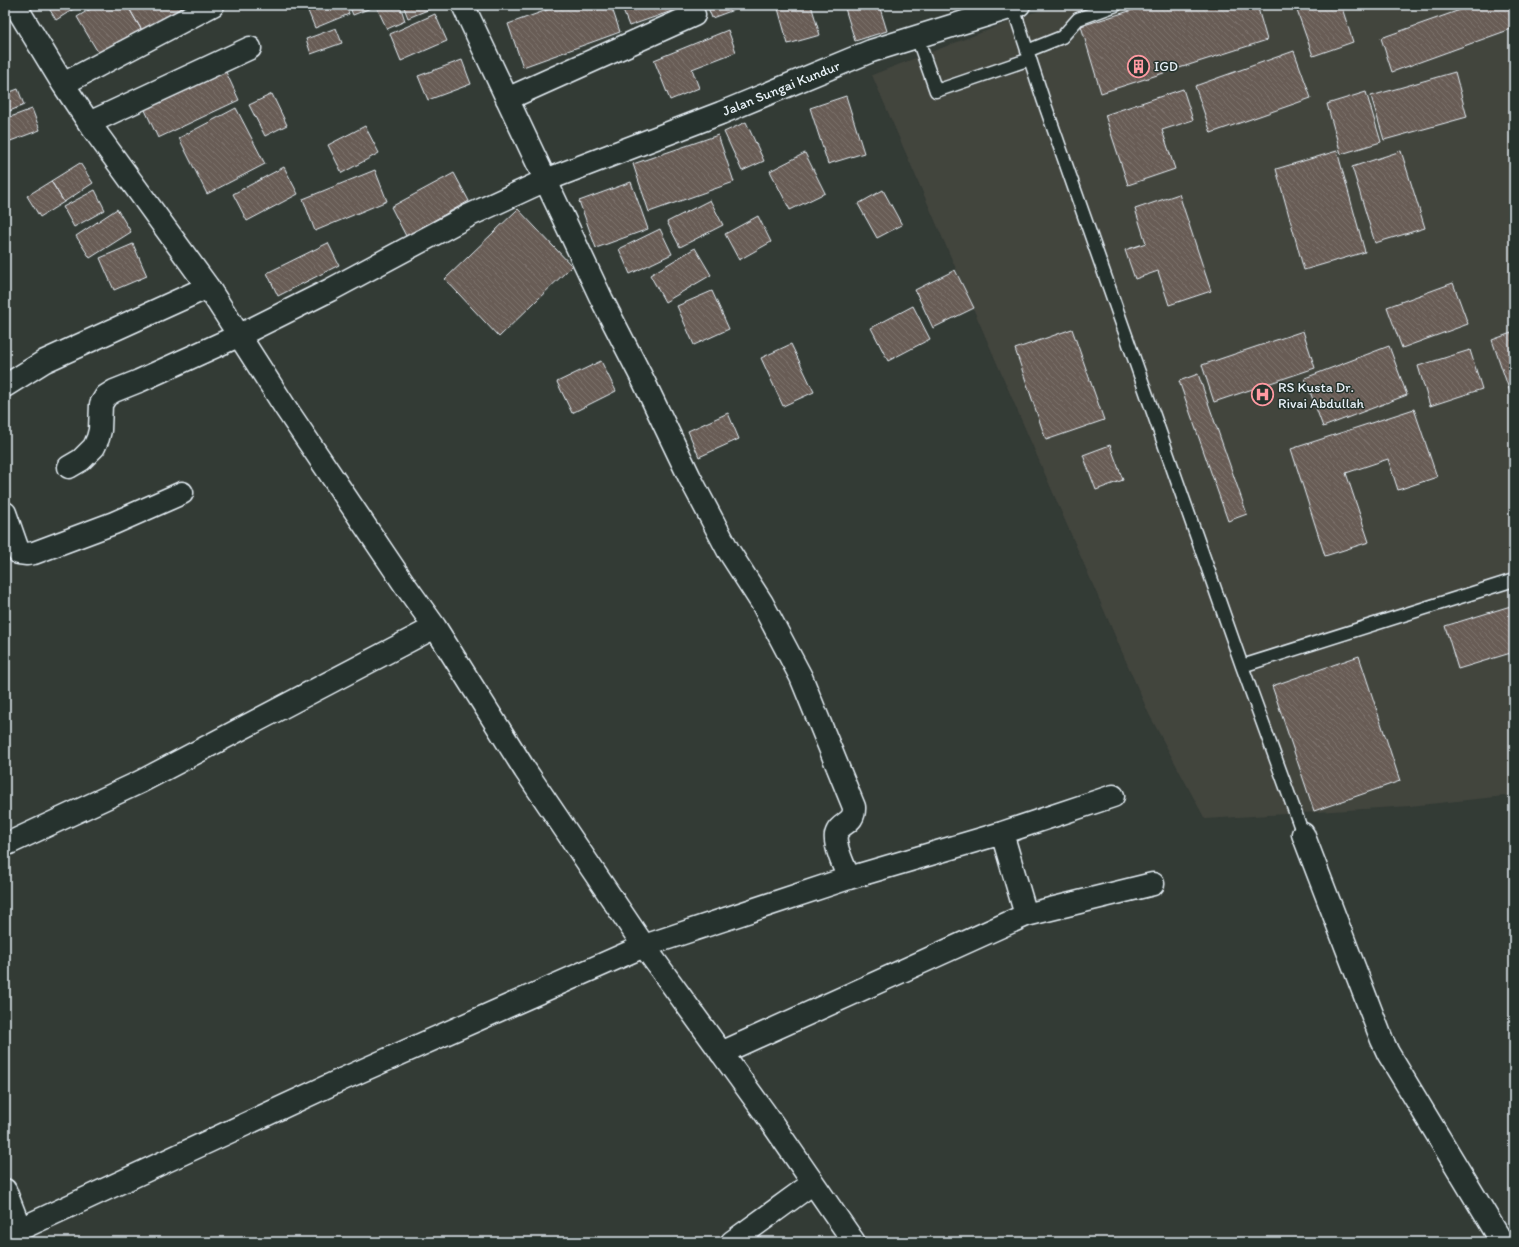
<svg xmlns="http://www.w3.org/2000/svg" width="1519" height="1247" font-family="Itim,sans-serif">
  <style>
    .built { fill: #43453e }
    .building { fill: url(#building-back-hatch); stroke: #e8f1f8 }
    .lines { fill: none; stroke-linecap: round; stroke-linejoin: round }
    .service-casing { stroke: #e8f1f8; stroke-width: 15 }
    .minor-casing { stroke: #e8f1f8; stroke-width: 25 }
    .service { stroke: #26332d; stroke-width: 12 }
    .minor { stroke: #26332d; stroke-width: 22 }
    .labels { text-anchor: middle; stroke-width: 3; stroke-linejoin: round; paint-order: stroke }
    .poi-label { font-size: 14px; fill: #e8f1f8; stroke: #26332d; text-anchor: start }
    .street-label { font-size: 14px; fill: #e8f1f8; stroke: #26332d }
  </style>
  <defs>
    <pattern id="building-back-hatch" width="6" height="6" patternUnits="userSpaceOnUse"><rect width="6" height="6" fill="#675b54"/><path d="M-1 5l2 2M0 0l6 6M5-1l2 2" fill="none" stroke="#7d736d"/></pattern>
  </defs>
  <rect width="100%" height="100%" fill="#333b35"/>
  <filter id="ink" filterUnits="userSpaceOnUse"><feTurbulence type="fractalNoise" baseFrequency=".025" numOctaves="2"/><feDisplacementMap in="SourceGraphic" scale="8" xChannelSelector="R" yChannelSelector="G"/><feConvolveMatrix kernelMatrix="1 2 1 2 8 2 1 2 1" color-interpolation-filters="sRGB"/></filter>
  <g filter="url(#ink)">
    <path class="built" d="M 1062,5 L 1514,5 L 1514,795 L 1410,806 L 1205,819 L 1149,714 L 872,75 L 1032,13 Z"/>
    <path class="building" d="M 47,5 L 80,5 L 56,20 Z
      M 97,5 L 127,5 L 144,34 L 102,59 L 77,17 Z
      M 127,5 L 193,5 L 144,34 Z
      M 308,5 L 346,5 L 349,14 L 315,28 L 306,6 Z
      M 349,5 L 400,5 L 405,21 L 387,29 L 376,6 L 353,15 Z
      M 403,5 L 428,5 L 430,9 L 408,18 Z
      M 561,5 L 611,5 L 620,32 L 523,67 L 508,24 Z
      M 621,5 L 670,5 L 672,11 L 629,26 Z
      M 707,5 L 747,5 L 712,18 Z
      M 777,5 L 811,5 L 820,35 L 788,44 Z
      M 844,5 L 879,5 L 887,31 L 855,41 Z
      M 1138,5 L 1257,5 L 1267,40 L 1101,93 L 1081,26 L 1139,8 Z
      M 1295,5 L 1341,5 L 1353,42 L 1313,56 Z
      M 1474,5 L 1491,5 L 1492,7 L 1499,5 L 1514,5 L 1514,28 L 1392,72 L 1381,38 Z
      M 435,14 L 447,41 L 401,61 L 390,34 Z
      M 336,28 L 342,43 L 311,54 L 306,39 Z
      M 728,30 L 736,52 L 692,69 L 699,88 L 670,100 L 654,60 Z
      M 1294,51 L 1311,98 L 1211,133 L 1195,86 Z
      M 462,60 L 471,84 L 428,100 L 418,76 Z
      M 225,70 L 239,100 L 158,138 L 144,108 Z
      M 1455,72 L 1467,117 L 1384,140 L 1371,96 Z
      M 18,89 L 24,105 L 5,113 L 5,94 Z
      M 1183,89 L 1193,120 L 1162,130 L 1175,169 L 1128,185 L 1105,115 Z
      M 1366,92 L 1381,142 L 1341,154 L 1327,104 Z
      M 272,94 L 287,125 L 265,136 L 249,105 Z
      M 846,96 L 864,153 L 828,164 L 810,108 Z
      M 236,108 L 265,164 L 207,194 L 179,138 Z
      M 32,109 L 40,130 L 5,143 L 5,119 Z
      M 746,122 L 764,161 L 742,171 L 724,132 Z
      M 365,126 L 379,153 L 342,173 L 328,145 Z
      M 718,135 L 734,182 L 649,212 L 633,164 Z
      M 1337,151 L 1365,252 L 1304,270 L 1276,169 Z
      M 1401,151 L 1425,228 L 1375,243 L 1352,167 Z
      M 805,153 L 825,193 L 790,210 L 770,171 Z
      M 80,163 L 93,183 L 64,202 L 51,181 Z
      M 284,167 L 298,194 L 247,221 L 233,194 Z
      M 375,170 L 387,201 L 315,231 L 303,199 Z
      M 454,173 L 469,201 L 406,236 L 391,207 Z
      M 51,181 L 64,202 L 40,217 L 27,196 Z
      M 631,182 L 648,229 L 596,248 L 579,201 Z
      M 95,190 L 105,210 L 74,227 L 63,207 Z
      M 883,190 L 902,225 L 877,238 L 858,204 Z
      M 1179,194 L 1211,291 L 1169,305 L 1158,271 L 1135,279 L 1125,250 L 1146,243 L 1135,209 Z
      M 710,200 L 723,225 L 680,247 L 667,222 Z
      M 117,209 L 131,232 L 90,258 L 76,236 Z
      M 518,209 L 572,266 L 499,337 L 445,279 Z
      M 758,216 L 771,242 L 739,260 L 725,234 Z
      M 660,229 L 672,254 L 630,274 L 619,249 Z
      M 328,243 L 339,265 L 278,296 L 267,273 Z
      M 133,244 L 147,276 L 114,290 L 100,258 Z
      M 695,248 L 711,275 L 665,302 L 650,275 Z
      M 955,270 L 974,308 L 933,328 L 915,290 Z
      M 1453,283 L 1468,324 L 1402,348 L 1387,307 Z
      M 712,291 L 729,329 L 694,345 L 677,306 Z
      M 913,306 L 930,339 L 888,361 L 871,328 Z
      M 1072,329 L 1104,420 L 1046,440 L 1015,349 Z
      M 1303,331 L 1315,368 L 1214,402 L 1202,365 Z
      M 1514,332 L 1514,394 L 1511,395 L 1492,340 Z
      M 791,344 L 814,392 L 783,406 L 761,358 Z
      M 1389,346 L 1407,395 L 1323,427 L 1305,378 Z
      M 1470,350 L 1482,389 L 1430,406 L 1418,366 Z
      M 601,361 L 616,391 L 572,413 L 557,382 Z
      M 1198,374 L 1247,514 L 1228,521 L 1179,381 Z
      M 1414,409 L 1437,477 L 1398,490 L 1388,459 L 1346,473 L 1369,542 L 1325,556 L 1291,449 Z
      M 728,413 L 739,439 L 699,457 L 688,431 Z
      M 1110,445 L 1123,480 L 1096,490 L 1083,455 Z
      M 1514,605 L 1514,652 L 1458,669 L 1445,626 Z
      M 1359,656 L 1400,781 L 1314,811 L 1272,686 Z"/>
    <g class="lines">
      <defs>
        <path id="service" d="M 1013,7 L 1043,99 L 1242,666 L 1514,580
          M 917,37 L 936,91 L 1030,59
          M 1027,51 L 1062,37 L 1078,19 L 1116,5
          M 1242,666 L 1303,834"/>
        <path id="minor" d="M 15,5 L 63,84 L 89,123 L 208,287 L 285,407 L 405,585 L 435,627 L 525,770 L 644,946 L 765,1113 L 854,1242
          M 463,5 L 602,300 L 644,382 L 690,478 L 728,550 L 762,603 L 801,677 L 854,807 C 855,825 839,822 836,835 C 834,845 845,869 849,878
          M 63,84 L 213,5
          M 507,99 L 694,15
          M 89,123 L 250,48
          M 5,386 L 45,361 L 208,287
          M 69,467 L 81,460 L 94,447 L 98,438 L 100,430 L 101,404 L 106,396 L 114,391 L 139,381 L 240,335 L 330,290 L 470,215 L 546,180 L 721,113 L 871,51 L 1019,5
          M 5,513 L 19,553 L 27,554 L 34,553 L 114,523 L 182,493
          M 1002,833 L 1026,915
          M 1303,834 L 1382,1040 L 1388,1053 L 1502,1242
          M 5,845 L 140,782 L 435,627
          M 721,1053 L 1026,915 L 1153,884
          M 5,1190 L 20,1229
          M 5,1239 L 20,1229 L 343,1079 L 644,946 L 849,878 L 1002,833 L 1113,796
          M 732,1242 L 813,1183"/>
      </defs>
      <use href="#service" class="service-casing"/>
      <use href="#minor" class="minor-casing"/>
      <use href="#service" class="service"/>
      <use href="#minor" class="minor"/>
    </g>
  </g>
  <defs>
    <symbol id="building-ring" viewBox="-11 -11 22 22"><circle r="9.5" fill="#26332d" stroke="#ff9aa2" stroke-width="1.5"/><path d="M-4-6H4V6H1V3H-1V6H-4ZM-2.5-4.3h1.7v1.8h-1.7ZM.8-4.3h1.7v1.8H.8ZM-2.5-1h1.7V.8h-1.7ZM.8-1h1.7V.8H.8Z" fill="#ff9aa2"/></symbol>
    <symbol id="hospital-ring" viewBox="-11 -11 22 22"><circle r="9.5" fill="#26332d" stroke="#ff9aa2" stroke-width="1.5"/><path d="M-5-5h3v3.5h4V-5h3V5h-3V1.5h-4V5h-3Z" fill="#ff9aa2"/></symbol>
  </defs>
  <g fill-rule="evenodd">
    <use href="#building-ring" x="1126" y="54" width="25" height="25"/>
    <use href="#hospital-ring" x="1250" y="382" width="25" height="25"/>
  </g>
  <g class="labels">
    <g class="poi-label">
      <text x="1154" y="71">IGD</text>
      <text x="1278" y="392">RS Kusta Dr.<tspan x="1278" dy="16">Rivai Abdullah</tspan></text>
    </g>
    <g class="street-label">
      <text transform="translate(781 88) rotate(-22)" y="5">Jalan Sungai Kundur</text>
    </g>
  </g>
  <rect width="1519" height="1247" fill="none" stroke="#26332d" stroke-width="20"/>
  <rect x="10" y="10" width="1499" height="1227" fill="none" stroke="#e8f1f8" stroke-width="1.5" filter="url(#ink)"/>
</svg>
